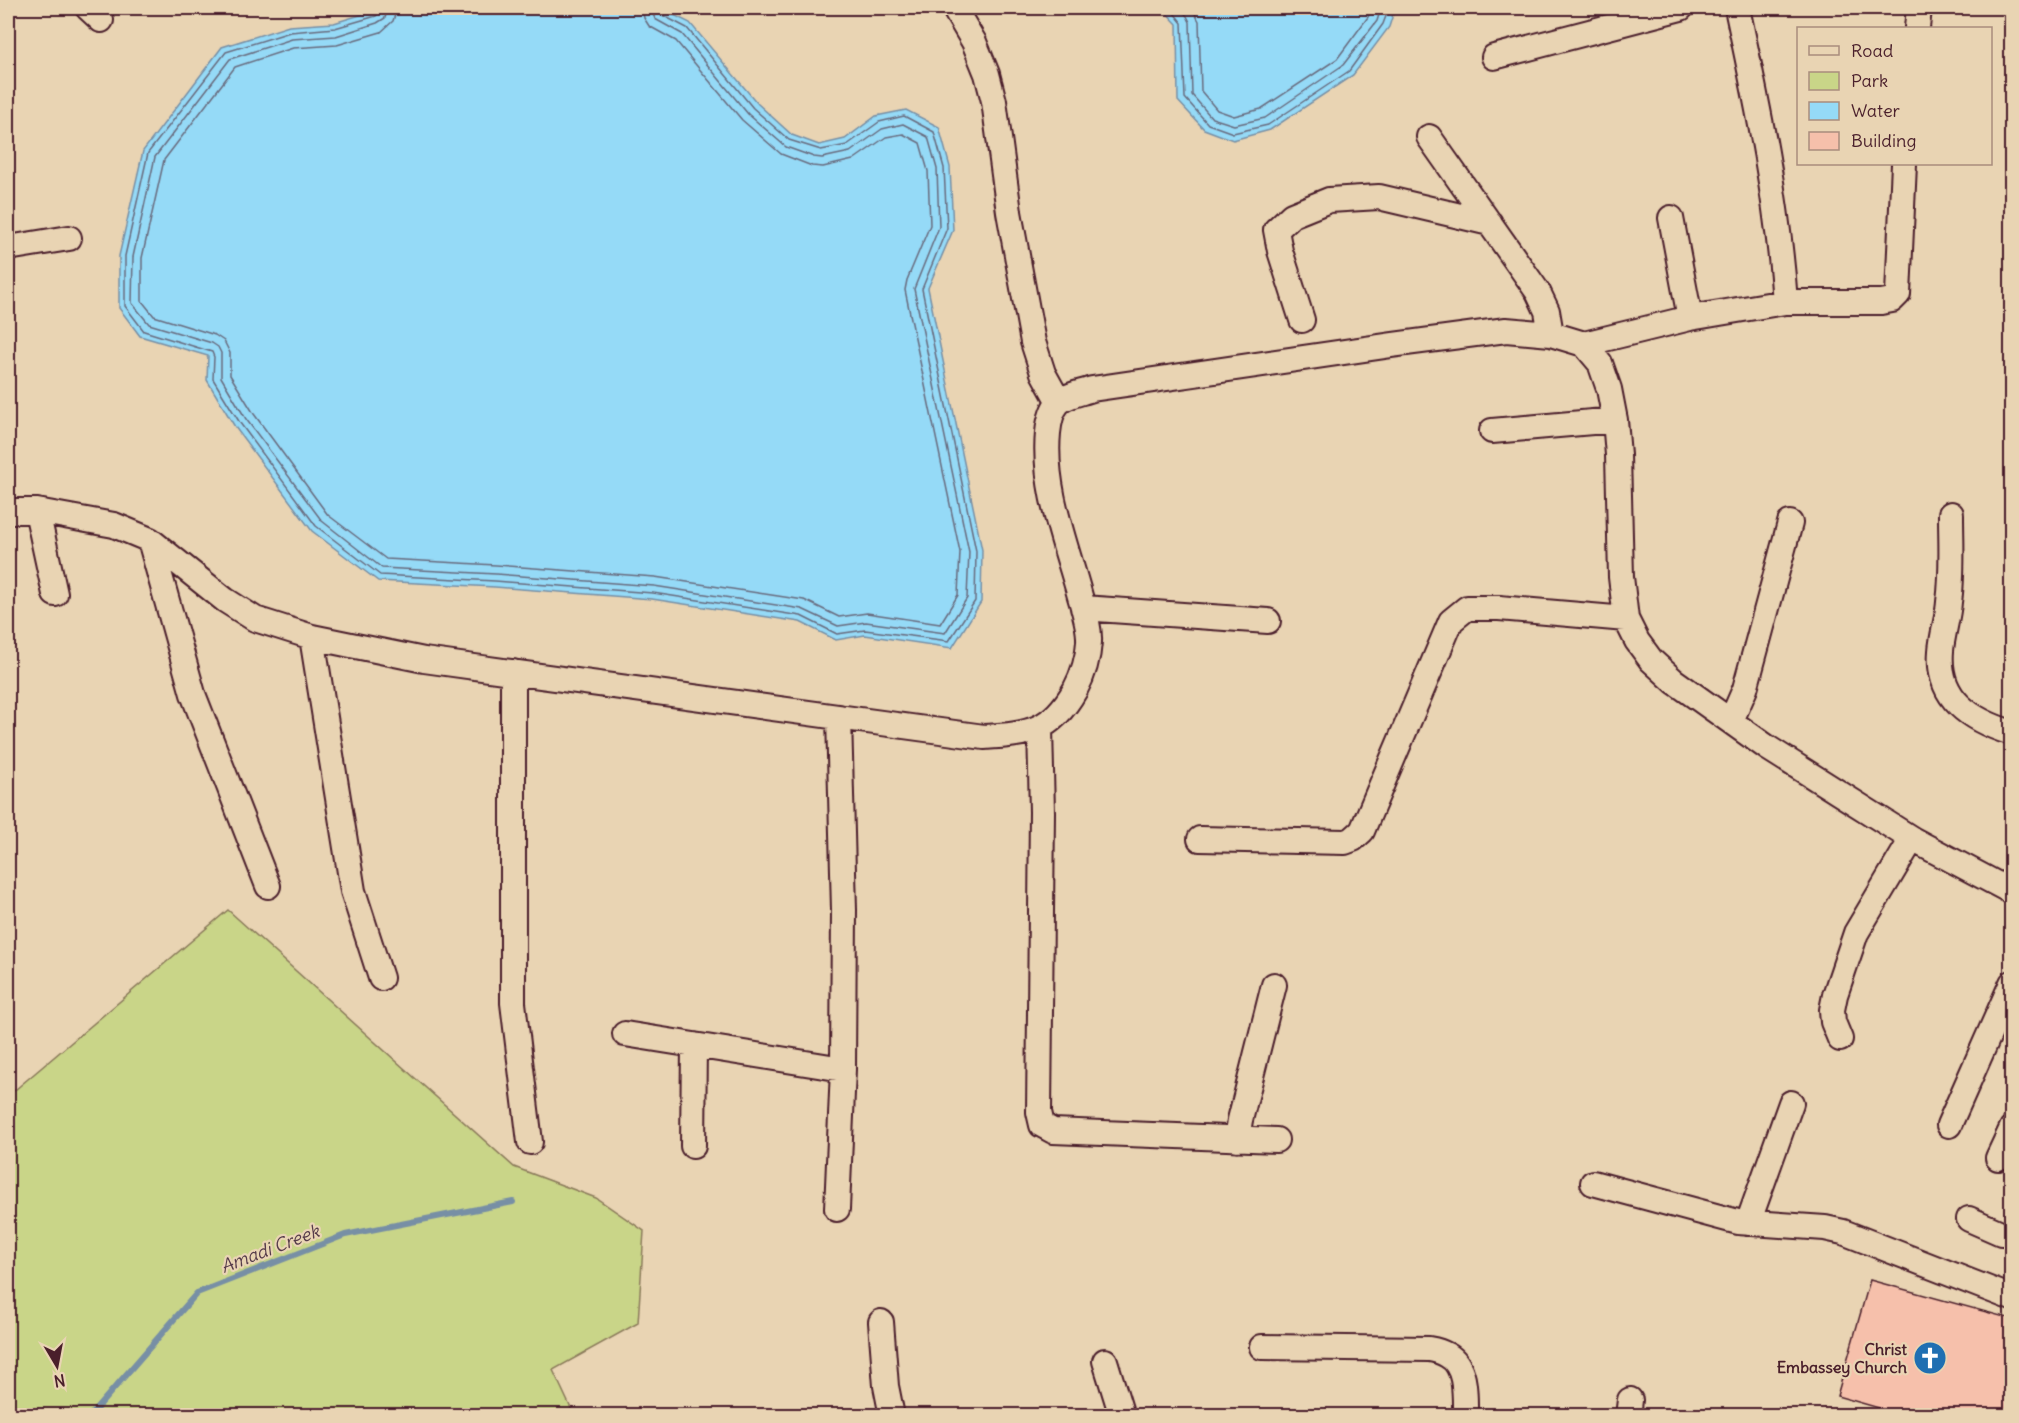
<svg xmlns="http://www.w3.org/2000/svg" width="2019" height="1423" font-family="Delius,sans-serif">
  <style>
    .green { fill: #c9d588; stroke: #8a7a5a; stroke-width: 1.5 }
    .water { fill: #95daf7; stroke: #778fa5; stroke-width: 1.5 }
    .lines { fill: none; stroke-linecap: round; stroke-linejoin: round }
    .shore { stroke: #686a7d; stroke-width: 1.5 }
    .stream { stroke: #778fa5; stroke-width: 6 }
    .building { fill: #f6c0ab; stroke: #4a1f2b; stroke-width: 1.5 }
    .minor-casing { stroke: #4a1f2b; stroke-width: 28 }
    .path { stroke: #4a1f2b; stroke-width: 4; stroke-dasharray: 4.5 4.5; stroke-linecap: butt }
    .minor { stroke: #e9d4b3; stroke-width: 24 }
    .labels { text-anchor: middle; stroke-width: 4.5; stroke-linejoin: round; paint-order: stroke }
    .poi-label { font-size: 16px; font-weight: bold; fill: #4a1f2b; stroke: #e9d4b3; text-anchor: end }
    .water-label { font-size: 18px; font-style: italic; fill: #553b4a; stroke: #e9d4b3 }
  </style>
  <rect width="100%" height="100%" fill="#e9d4b3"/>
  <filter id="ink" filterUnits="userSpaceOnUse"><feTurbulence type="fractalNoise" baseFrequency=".0167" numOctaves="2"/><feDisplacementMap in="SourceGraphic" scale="12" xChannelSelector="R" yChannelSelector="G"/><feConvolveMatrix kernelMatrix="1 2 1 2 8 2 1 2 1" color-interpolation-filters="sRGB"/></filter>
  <g filter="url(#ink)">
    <path class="green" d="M 228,910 L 514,1167 L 596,1198 L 644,1231 L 638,1323 L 553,1370 L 574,1415 L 8,1415 L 8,1094 L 9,1095 Z"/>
    <path class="water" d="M 383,8 L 660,8 L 690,23 L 758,104 L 792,135 L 819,145 L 845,139 L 876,116 L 906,110 L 939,127 L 950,167 L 953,230 L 928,288 L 982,550 L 981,602 L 952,648 L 865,635 L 836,640 L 800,622 L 652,599 L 495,587 L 378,581 L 312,531 L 235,427 L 207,380 L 208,356 L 140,336 L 119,308 L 119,256 L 143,151 L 222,47 L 289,26 L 334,23 Z
      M 1162,8 L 1395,8 L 1389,27 L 1353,75 L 1270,130 L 1233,140 L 1204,129 L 1178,101 L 1177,24 Z"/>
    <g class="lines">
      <path class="shore" d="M 380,8 L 380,12 L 376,16 L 335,28 L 290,32 L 226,52 L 148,153 L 125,256 L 125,306 L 144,331 L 212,352 L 214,357 L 213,379 L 240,423 L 316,526 L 380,575 L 495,581 L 653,593 L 801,616 L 837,634 L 865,630 L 949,641 L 975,601 L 976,551 L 922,289 L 947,228 L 944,168 L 934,132 L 904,116 L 879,122 L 847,145 L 821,150 L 789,140 L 753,108 L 687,28 L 662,15 L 659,8
        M 388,8 L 385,18 L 377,23 L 336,36 L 292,39 L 230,59 L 155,157 L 133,257 L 132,303 L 149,324 L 212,343 L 218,347 L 221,353 L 221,377 L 246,419 L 322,521 L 382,568 L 496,574 L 654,586 L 802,609 L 838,626 L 866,622 L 945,633 L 967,598 L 969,552 L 914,289 L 939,227 L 937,169 L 928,137 L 903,124 L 882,129 L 850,152 L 822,158 L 814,157 L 786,147 L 748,114 L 682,34 L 655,19 L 651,8
        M 397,8 L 393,21 L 381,32 L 337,45 L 293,48 L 235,67 L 164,160 L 142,258 L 142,301 L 154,316 L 215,335 L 224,341 L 230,353 L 230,375 L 254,414 L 328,515 L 386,559 L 496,565 L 655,577 L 804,600 L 839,617 L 867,613 L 940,624 L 958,595 L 960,552 L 905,290 L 907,280 L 930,225 L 928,171 L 920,143 L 903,134 L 886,137 L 853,160 L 823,167 L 812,166 L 781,154 L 742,120 L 676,41 L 649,26 L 644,18 L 642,8
        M 1170,8 L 1182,23 L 1185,98 L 1208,124 L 1233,133 L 1268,125 L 1349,71 L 1383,24 L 1389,8
        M 1180,8 L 1187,16 L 1190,22 L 1192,95 L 1212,118 L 1234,125 L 1265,118 L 1343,65 L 1377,21 L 1381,8
        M 1192,8 L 1199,21 L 1201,91 L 1217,110 L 1234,116 L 1261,109 L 1337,59 L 1368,17 L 1372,8"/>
      <path class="stream" d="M 90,1416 L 197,1293 L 345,1235 L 513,1202"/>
    </g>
    <path class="building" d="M 1870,1280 L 2012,1319 L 2012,1416 L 1907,1416 L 1837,1396 Z"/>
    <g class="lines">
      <defs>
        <path id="minor" d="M 88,8 L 101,20
          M 954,8 L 974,42 L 987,74 L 994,101 L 1009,212 L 1033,342 L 1043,373 L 1059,402
          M 1737,8 C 1758,106 1778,201 1785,302
          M 1917,28 L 1919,8
          M 1494,57 L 1681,8
          M 1429,137 L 1538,292 L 1547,311 L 1551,334
          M 1671,218 L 1690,318
          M 8,248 L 69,238
          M 1302,320 L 1280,251 L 1276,230 L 1292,215 L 1329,200 L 1379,197 L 1490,223
          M 1584,344 L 1690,318 L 1785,302 L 1881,302 L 1892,300 L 1898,294 L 1904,164
          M 1492,431 L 1615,420
          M 8,511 L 37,511 L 114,525 L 150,540 L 225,600 L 255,619 L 312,637 L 424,660 L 984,737 C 1029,734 1051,732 1075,690 C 1083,675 1088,660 1089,642 C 1090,625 1082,605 1078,589 C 1064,539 1043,486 1048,433 C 1049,423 1051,411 1058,403 C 1066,395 1081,393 1092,389 L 1392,345 L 1506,330 L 1551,334 L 1584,344 L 1600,363 L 1609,389 L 1615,420 L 1618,455 L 1621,577 L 1626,619 L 1637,641 L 1651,660 L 1674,681 L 1768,748 L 1912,839 L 2012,892
          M 37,511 L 55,594
          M 1951,514 C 1951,543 1953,573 1949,602 C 1948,618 1942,635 1941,651 C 1937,699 1970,720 2012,733
          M 150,540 L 193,694 L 268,886
          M 1083,608 L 1268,621
          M 312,637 L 353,891 L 381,978
          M 513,672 L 513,1003 L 530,1142
          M 1731,721 L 1745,689 L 1790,523
          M 1040,728 L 1042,812 L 1039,1112 L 1042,1125 L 1053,1131 L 1276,1140
          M 1200,839 L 1345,842 L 1353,839 L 1362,831 L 1451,621 L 1467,608 L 1499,608 L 1626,619
          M 625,1034 L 843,1069
          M 1840,1039 L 1833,1022 L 1832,1010 L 1835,995 L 1856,933 L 1912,839
          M 1949,1125 L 2012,983
          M 1237,1139 L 1240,1120 L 1274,985
          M 693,1146 L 694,1045
          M 1998,1158 L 2012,1128
          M 1593,1183 L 1738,1222 L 1825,1228 L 1843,1232 L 2012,1298
          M 837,1209 L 843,1069 L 844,910 L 839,717
          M 1969,1219 L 2001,1233 L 2012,1233
          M 1748,1223 L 1791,1103
          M 881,1322 L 886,1386 L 892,1416
          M 1262,1347 L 1429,1349 C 1435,1350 1442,1352 1447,1355 C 1467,1365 1465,1396 1465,1416
          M 1105,1361 L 1122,1416
          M 1628,1416 L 1630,1400"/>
      </defs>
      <use href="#minor" class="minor-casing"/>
      <path class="path" d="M 8,894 L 9,899"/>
      <use href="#minor" class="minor"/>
    </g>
  </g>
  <defs>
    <symbol id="church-disc" viewBox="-11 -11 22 22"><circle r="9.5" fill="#1f6fb2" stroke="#e9d4b3"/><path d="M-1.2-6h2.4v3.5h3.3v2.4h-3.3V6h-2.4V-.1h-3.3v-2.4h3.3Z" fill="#fff"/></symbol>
  </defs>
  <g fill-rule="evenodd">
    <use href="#church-disc" x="1911" y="1339" width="38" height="38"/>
  </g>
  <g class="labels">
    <g class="poi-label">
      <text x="1907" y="1355">Christ<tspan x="1907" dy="18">Embassey Church</tspan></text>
    </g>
    <g class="water-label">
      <text transform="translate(270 1249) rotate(-21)" y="6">Amadi Creek</text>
    </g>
  </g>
  <rect width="2019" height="1423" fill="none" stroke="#e9d4b3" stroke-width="30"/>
  <rect x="15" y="15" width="1989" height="1393" fill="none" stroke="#4a1f2b" stroke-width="2" filter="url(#ink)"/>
  <rect x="1797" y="27" width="195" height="138" fill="#e9d4b3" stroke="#a98c7d" stroke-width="1.5"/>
  <rect x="1809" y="46" width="30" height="9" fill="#e9d4b3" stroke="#a98c7d" stroke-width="1.5"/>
  <text x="1851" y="57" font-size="18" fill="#4a1f2b">Road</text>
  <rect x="1809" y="72" width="30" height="18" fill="#c9d588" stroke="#a98c7d" stroke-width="1.5"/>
  <text x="1851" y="87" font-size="18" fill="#4a1f2b">Park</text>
  <rect x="1809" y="102" width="30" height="18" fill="#95daf7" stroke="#a98c7d" stroke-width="1.5"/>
  <text x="1851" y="117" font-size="18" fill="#4a1f2b">Water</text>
  <rect x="1809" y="132" width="30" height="18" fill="#f6c0ab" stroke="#a98c7d" stroke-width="1.5"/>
  <text x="1851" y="147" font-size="18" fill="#4a1f2b">Building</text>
  <g transform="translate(57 1366) rotate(170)" stroke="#e9d4b3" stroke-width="4.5" paint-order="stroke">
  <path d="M0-4.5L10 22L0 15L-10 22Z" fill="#4a1f2b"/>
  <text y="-9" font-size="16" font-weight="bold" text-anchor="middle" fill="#4a1f2b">N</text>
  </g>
</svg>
